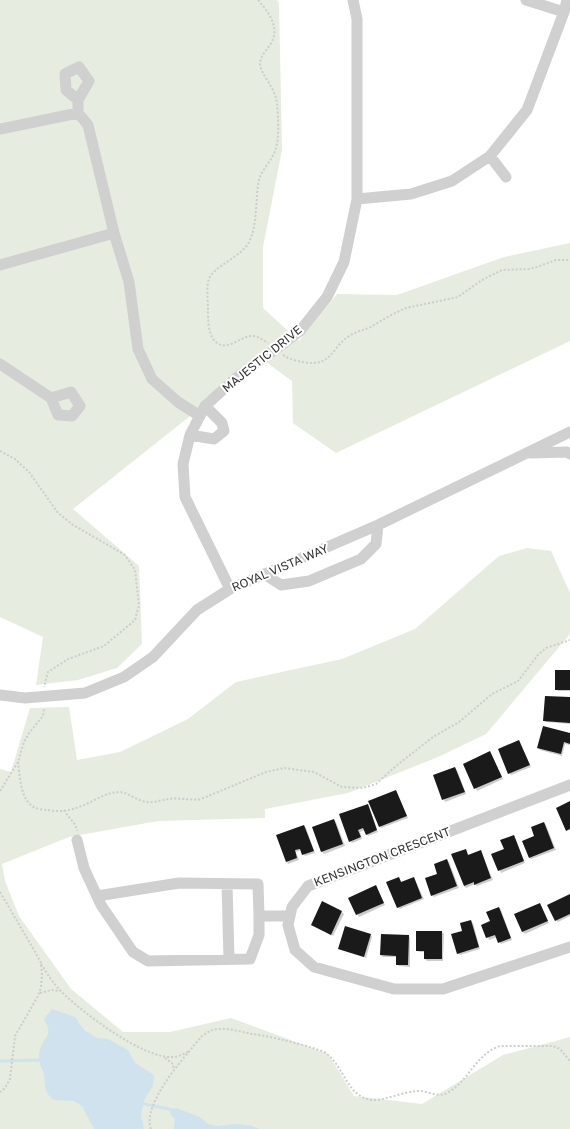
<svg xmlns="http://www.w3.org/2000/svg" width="570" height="1129" font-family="'Golos Text',sans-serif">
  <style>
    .green { fill: #e6ecdf }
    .water { fill: #cfe2ee }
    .shadow { fill: #0003 }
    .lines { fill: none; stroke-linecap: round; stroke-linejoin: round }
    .stream { stroke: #cfe2ee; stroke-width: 3 }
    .building { fill: #1a1a1a }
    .path { stroke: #cdcdcd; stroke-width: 2; stroke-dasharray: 2 2; stroke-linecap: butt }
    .minor { stroke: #d0d0d0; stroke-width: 11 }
    .labels { text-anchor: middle; stroke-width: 4; stroke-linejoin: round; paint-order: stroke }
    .street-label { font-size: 12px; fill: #333; stroke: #fff }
  </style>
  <rect width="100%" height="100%" fill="#fff"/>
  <path class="green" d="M 0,0 L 277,0 L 279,3 L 282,150 L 263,247 L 263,308 L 299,341 L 337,294 L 397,295 L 504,257 L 570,243 L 570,341 L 336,453 L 293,423 L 292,381 L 262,359 L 73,509 L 139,566 L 142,644 L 117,668 L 78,680 L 36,685 L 43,637 L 0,617 Z
    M 527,548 L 551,551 L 570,593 L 570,634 L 486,734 L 438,757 L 348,793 L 265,809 L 265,818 L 158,821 L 69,837 L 2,864 L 5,881 L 19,916 L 71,989 L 123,1032 L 170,1032 L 231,1018 L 328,1054 L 354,1096 L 422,1104 L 503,1055 L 570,1037 L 570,1129 L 0,1129 L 0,769 L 11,772 L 30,708 L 69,707 L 77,760 L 120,752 L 188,719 L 236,682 L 342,659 L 415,629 L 499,556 Z"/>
  <path class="water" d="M 52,1009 L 75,1017 L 84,1030 L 97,1038 L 108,1039 L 128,1050 L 135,1063 L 154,1075 L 153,1086 L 145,1098 L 141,1115 L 144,1129 L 94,1129 L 82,1106 L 74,1101 L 53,1100 C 51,1097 47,1094 46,1090 C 44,1085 45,1079 44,1074 C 41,1065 37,1061 40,1050 C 44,1034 54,1038 44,1019 Z
    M 176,1108 L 200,1117 L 208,1124 L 217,1126 L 237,1124 L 252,1126 L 259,1129 L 174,1129 L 175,1119 L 171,1115 L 169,1109 Z"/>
  <path class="shadow" d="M 570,671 L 570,691 L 558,691 L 556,689 Z
    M 570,698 L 570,724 L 546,722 L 544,720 Z
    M 570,734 L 570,745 L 565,744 L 562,756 L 540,750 L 538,748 Z
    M 519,741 L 531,767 L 511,775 L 509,773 Z
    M 490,752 L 503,779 L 477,791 L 464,764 Z
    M 455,768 L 457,770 L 466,794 L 445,802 L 434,776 Z
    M 396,791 L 408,818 L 381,828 L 380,826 Z
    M 367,805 L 369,807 L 378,832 L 368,836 L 365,830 L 360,832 L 362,839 L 352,843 L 350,841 Z
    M 334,820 L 336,822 L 345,846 L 324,854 L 322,852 L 313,828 Z
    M 544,823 L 546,825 L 556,850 L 531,859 L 529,857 L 536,837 Z
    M 304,826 L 306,828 L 315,853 L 305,856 L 301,850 L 296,852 L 299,860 L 288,864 L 287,862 Z
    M 513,836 L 515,838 L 525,863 L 501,873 L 493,855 L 505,850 Z
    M 465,850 L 469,856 L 480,852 L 482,854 L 493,880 L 477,886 L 475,884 L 466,888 L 464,886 Z
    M 447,860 L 449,862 L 459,888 L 434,897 L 432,895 L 439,874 Z
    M 399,878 L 402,883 L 414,878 L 424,899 L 400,909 L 398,907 Z
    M 376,887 L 385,905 L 359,917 L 349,898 Z
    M 570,895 L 570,916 L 558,922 L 556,920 Z
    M 540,904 L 549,923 L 525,934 L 523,932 Z
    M 499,908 L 501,910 L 512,940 L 501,944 L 497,937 L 489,940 L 482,925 L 491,922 Z
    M 342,912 L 344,914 L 333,936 L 312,925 Z
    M 471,921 L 473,923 L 480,949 L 460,955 L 458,953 L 464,931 Z
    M 442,932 L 444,934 L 443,961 L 427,961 L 425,959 L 425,952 L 419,952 L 417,950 Z
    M 371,935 L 372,937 L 366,958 L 341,950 L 339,949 Z
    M 409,936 L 410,938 L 410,967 L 399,966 L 397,964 L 397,957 L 383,957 L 381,955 Z"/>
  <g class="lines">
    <path class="stream" d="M 0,1061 L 39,1060
      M 144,1104 L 169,1109"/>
  </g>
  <path class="building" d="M 555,670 L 570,670 L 570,690 L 555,690 Z
    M 545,696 L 570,697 L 570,723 L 543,721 Z
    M 543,726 L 570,733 L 570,744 L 564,742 L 561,754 L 537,748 Z
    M 519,740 L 530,765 L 508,774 L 498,749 Z
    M 490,751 L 502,777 L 474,789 L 463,764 Z
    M 455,767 L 465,792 L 442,800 L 433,775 Z
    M 396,790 L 407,816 L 379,827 L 368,801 Z
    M 570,801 L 570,829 L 566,831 L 556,808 Z
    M 368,804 L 377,830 L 366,835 L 363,828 L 358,830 L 361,837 L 349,842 L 339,814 Z
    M 334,819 L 343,844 L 321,852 L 312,827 Z
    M 544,822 L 554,848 L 529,858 L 522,841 L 534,836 L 531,827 Z
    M 304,825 L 314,851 L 302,855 L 300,849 L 295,850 L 297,858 L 286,862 L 276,835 Z
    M 514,835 L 524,861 L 498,871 L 491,854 L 504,849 L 500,840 Z
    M 466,849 L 468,855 L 481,850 L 491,878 L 474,885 L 474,882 L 464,886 L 451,854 Z
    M 447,859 L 457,886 L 431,896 L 425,878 L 437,874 L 434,864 Z
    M 399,877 L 401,882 L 414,877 L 422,898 L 397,908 L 386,882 Z
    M 376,885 L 384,903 L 356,915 L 348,898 Z
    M 570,894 L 570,914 L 555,921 L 547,905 Z
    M 322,901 L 342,911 L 331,935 L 311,925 Z
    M 540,903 L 548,921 L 522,932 L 514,914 Z
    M 499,907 L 511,938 L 498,943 L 495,935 L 486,938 L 481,925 L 490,921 L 486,912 Z
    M 471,920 L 479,947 L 457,954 L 451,934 L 462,931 L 460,923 Z
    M 345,926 L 371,934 L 364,957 L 338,949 Z
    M 416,931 L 442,931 L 442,959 L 424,959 L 424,951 L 416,951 Z
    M 381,934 L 409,935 L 408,965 L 396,965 L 396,956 L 380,955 Z"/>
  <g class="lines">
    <path class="path" d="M 258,0 C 269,13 281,28 270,45 C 266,51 260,56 260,64 C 261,75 275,87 277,103 C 278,117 280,137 275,151 C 271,162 262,169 259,180 C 255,199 258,222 250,240 C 243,257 213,266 209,279 C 206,287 208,300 208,309 C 208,318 208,331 213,339 C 226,355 239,336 252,336 C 258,336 263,340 268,343
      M 283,355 C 289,359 297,361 303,362 C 333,368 331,346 351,335 C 357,331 364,330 371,327 C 382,320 394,313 406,308 L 458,297 L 482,280 L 502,270 L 529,269 L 537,267 L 556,260 L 570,260
      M 0,451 L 15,459 L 29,472 L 58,513 L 73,525 L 125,555 L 135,570 L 139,605 L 135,620 L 104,646 L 68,659 L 48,672 L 44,687
      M 18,762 C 20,775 20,796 31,805 C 35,809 43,810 48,810 C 57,812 67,811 76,808 C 90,804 103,793 118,792 C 126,791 137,801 147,802 C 154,803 161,800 168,799 C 179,797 190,801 201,799 L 266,772 L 284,768 L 314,772 L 342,787 L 363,788 L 376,784 L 396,766 L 433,737 L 459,722 L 492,694 L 518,681 L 538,655 L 546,648 L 570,640
      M 0,791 L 18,762 L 24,742 L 29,733 L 43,716 L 44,709
      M 64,810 C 68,818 76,822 77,831
      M 0,892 L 34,950 L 41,963 L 42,975 L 41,987 L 38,996 L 15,1036 L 10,1079 L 5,1088 L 0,1092
      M 41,964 C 47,973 52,982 59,989 C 78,1010 145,1060 173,1057 C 178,1057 183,1054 188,1052
      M 40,993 L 51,990 L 61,991
      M 165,1058 L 173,1064 L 174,1071
      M 151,1129 C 141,1104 187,1054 202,1036 C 208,1032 212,1029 219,1029 C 230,1028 241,1032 252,1034 C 273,1037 293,1042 313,1048 C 318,1050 324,1051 327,1054 C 344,1067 347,1097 372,1100 C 383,1101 403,1092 417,1091 C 427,1090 439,1099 449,1092 C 469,1080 476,1054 500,1046 L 553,1046 L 560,1049 L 570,1061"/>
    <path class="minor" d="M 526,0 L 564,12
      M 78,113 L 78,100 L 89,81 L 79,67 L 65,74 L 66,90 L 78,100
      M 0,129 L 78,113 L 88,125 L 114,233 L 129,282 L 138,349 L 152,379 L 178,402 L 200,416
      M 490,156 L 506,177
      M 357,199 L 411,194 L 452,181 L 490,156 L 527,110 L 564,12 L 567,0
      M 0,265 L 114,233
      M 0,364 L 51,398 L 58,415 L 72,416 L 80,406 L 71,392 L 51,398
      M 190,435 L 214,439 L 224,431 L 222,423 L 205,406
      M 531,453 L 567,452 L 570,454
      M 264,574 L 281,585 L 309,581 L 361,559 L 376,544 L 378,525
      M 230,589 L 185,497 L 183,464 L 190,435 L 205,406 L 235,379 L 300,331 L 327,297 L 344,262 L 357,199 L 357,19 L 353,0
      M 0,695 L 25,698 L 85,693 L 124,677 L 153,657 L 197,610 L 230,589 L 378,525 L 570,432
      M 570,785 L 308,886 L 292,907 L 288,925 L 295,950 L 314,967 L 394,989 L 443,989 L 570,947
      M 77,840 L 84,868 L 101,905 L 133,952 L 148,961 L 250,959 L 259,935 L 259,916
      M 227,884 L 229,959
      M 97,896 L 179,883 L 258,884 L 259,916 L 290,916"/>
  </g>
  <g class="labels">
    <g class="street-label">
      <text transform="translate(262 359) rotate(-39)" y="4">MAJESTIC DRIVE</text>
      <text transform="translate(280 568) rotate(-23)" y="4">ROYAL VISTA WAY</text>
      <text transform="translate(382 857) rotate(-21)" y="4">KENSINGTON CRESCENT</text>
    </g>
  </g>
</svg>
